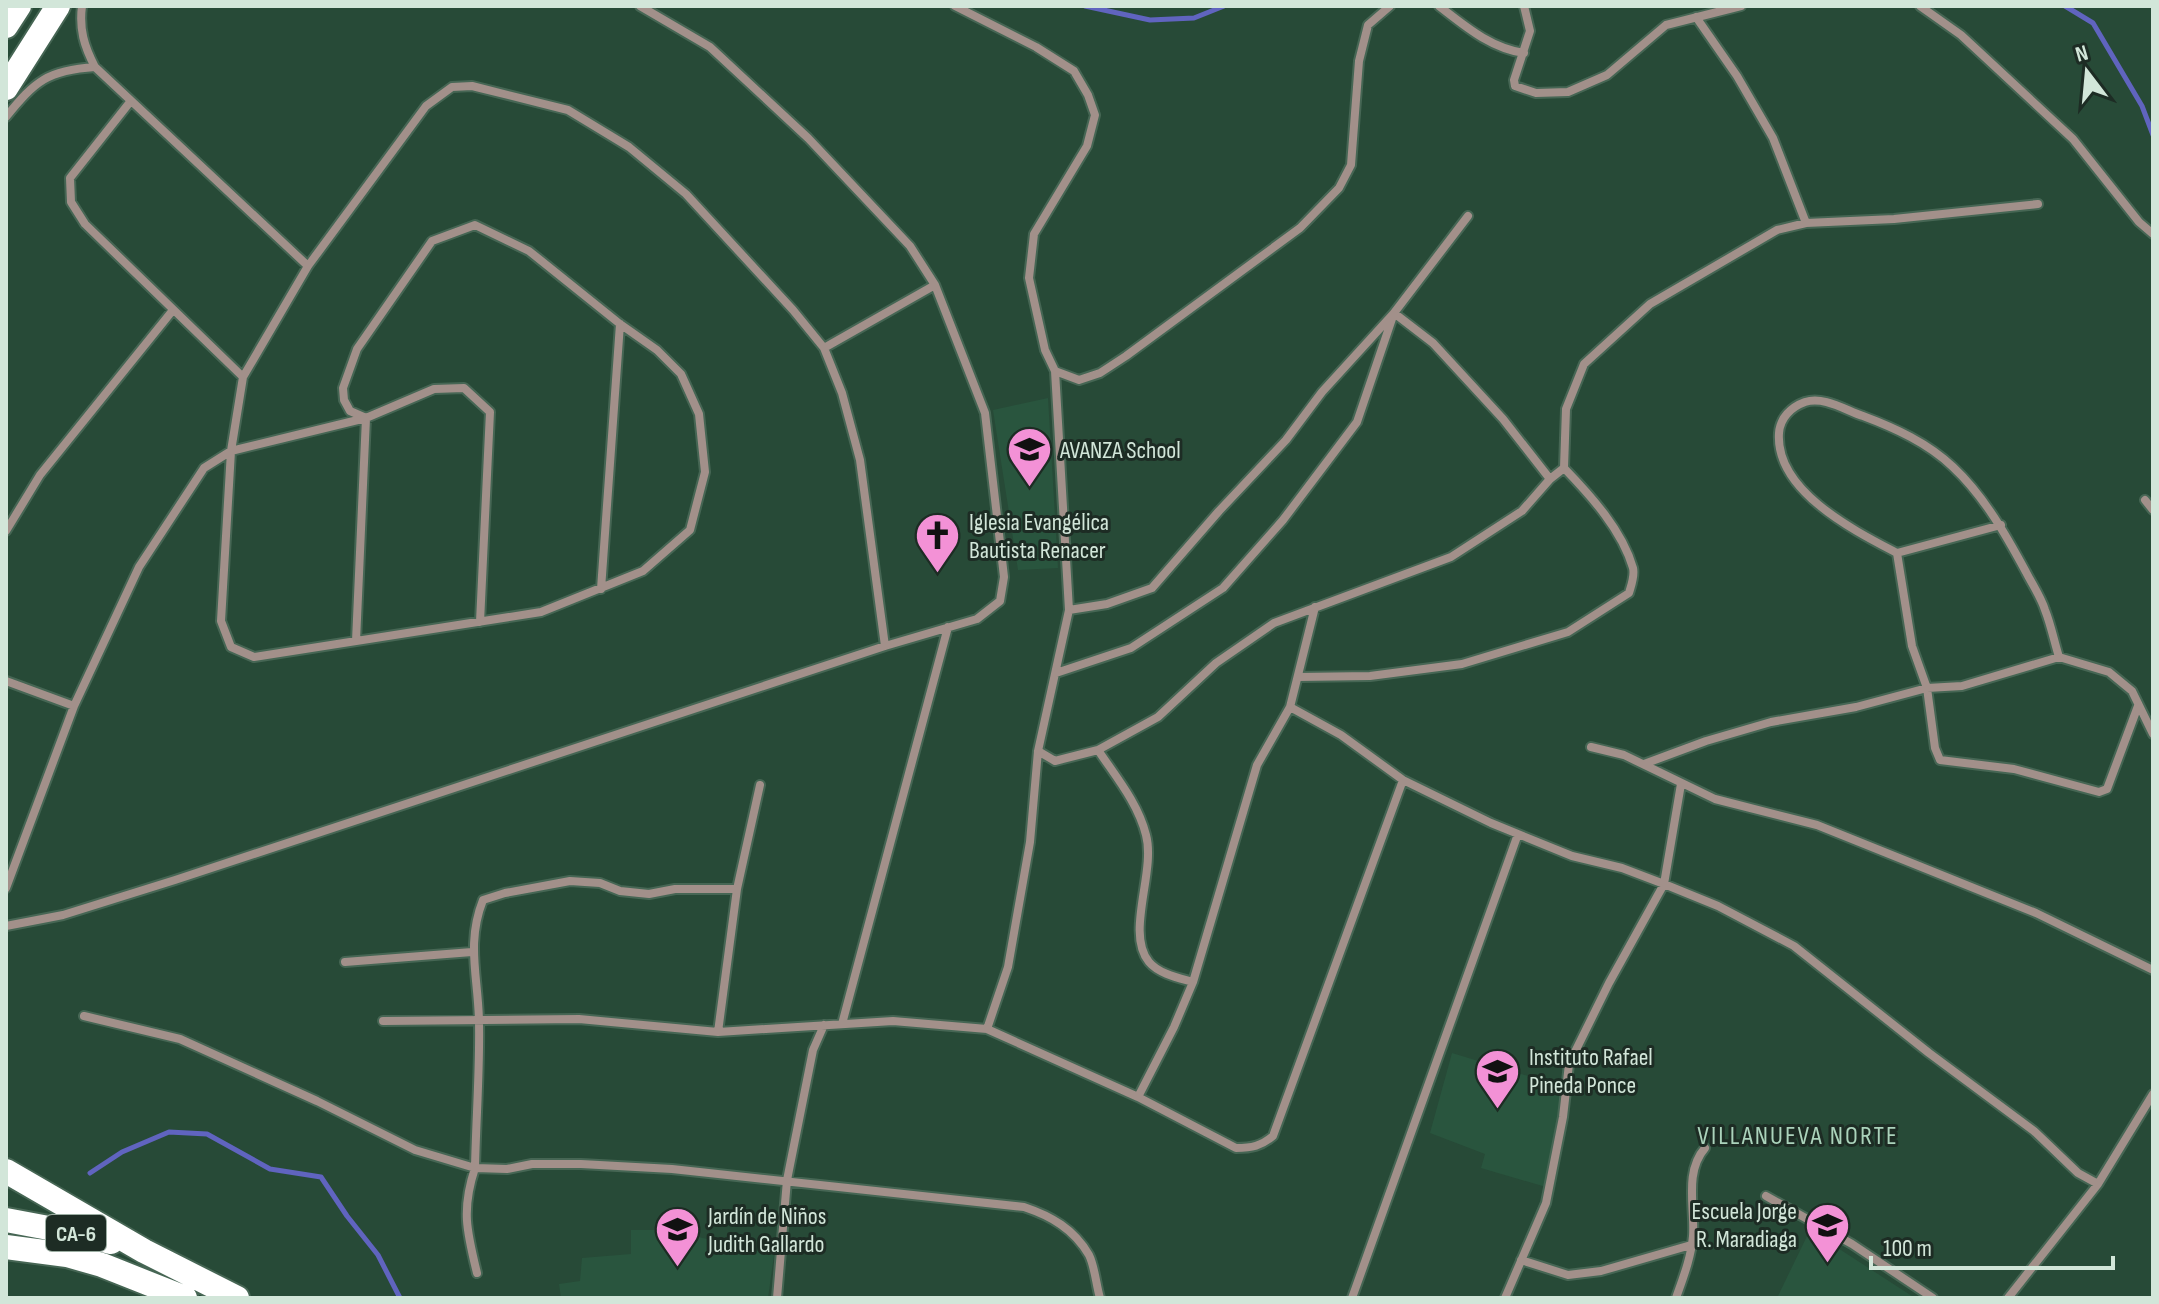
<svg xmlns="http://www.w3.org/2000/svg" width="2159" height="1304" font-family="'Sofia Sans Condensed',sans-serif">
  <style>
    .built { fill: #29553e }
    .lines { fill: none; stroke-linecap: round; stroke-linejoin: round }
    .stream { stroke: #6064bf; stroke-width: 5 }
    .street-casing { stroke: #466654; stroke-width: 12 }
    .highway-casing { stroke: #466654; stroke-width: 28 }
    .street { stroke: #a2908a; stroke-width: 8 }
    .highway { stroke: #fff; stroke-width: 24 }
    .labels { text-anchor: middle; stroke-width: 6; stroke-linejoin: round; paint-order: stroke }
    .shield { fill: #1d2c24; stroke: #9caea3; stroke-width: 2 }
    .shield-label { font-size: 22px; font-weight: bold; fill: #d2e6d9 }
    .poi-label { font-size: 24px; fill: #d2e6d9; stroke: #1d2c24; text-anchor: start }
    .neighbourhood-label { font-size: 26px; letter-spacing: 2px; fill: #abd3bb; stroke: #1d2c24 }
  </style>
  <rect width="100%" height="100%" fill="#274a37"/>
  <path class="built" d="M 1048,398 L 1058,568 L 1018,570 L 993,410 Z
    M 1452,1053 L 1564,1087 L 1546,1187 L 1481,1168 L 1485,1154 L 1430,1133 Z
    M 631,1230 L 669,1230 L 774,1255 L 768,1298 L 561,1298 L 559,1284 L 580,1281 L 582,1258 L 631,1254 Z
    M 1810,1230 L 1915,1298 L 1777,1298 Z"/>
  <g class="lines">
    <path class="stream" d="M 1085,6 L 1150,20 L 1194,18 L 1224,6
      M 2065,6 L 2093,23 L 2142,106 L 2153,135
      M 90,1173 L 122,1152 L 169,1132 L 207,1134 L 270,1169 L 321,1177 L 347,1216 L 378,1255 L 400,1298"/>
    <defs>
      <path id="street" d="M 82,6 C 79,29 84,46 95,67 L 308,266
        M 955,6 L 1036,47 L 1074,71 L 1088,95 L 1095,115 L 1087,146 L 1034,234 L 1029,278 L 1045,350 L 1055,371 L 1079,380 L 1100,373 L 1126,356 L 1300,228 L 1339,188 L 1351,165 L 1359,61 L 1368,25 L 1390,6
        M 1439,6 C 1465,26 1490,48 1524,53
        M 1524,6 L 1530,31 L 1514,80 L 1515,86 L 1536,93 L 1568,92 L 1607,75 L 1666,25 L 1741,6
        M 1920,6 L 1961,35 L 2073,139 L 2139,222 L 2153,234
        M 1696,17 L 1737,76 L 1773,138 L 1806,223
        M 130,102 L 70,178 L 71,202 L 85,224 L 243,377
        M 6,117 C 35,81 48,70 95,67
        M 824,348 L 935,285
        M 2145,500 L 2153,510
        M 2001,525 L 1897,553 C 1855,531 1775,491 1779,433 C 1780,418 1791,407 1805,402 C 1824,396 1845,410 1863,416 C 1895,428 1928,443 1953,467 C 1984,496 2006,535 2026,572 C 2032,584 2041,597 2045,610 C 2051,625 2054,641 2059,657
        M 6,531 L 40,475 L 173,310
        M 1897,553 L 1912,646 L 1927,688 L 1935,748 L 1940,760 L 2014,769 L 2099,792 L 2107,789 L 2138,706
        M 601,589 L 620,324
        M 1069,610 L 1107,604 L 1152,588 L 1219,511 L 1286,440 L 1322,392 L 1394,313 L 1468,216
        M 356,641 L 366,418 L 350,411 L 344,400 L 343,388 L 357,349 L 432,241 L 475,225 L 529,251 L 620,324 L 657,350 L 681,374 L 699,414 L 705,472 L 690,530 L 643,571 L 541,612 L 254,657 L 231,647 L 221,621 L 231,451 L 243,377 L 308,266 L 426,106 L 452,87 L 472,86 L 568,110 L 629,147 L 686,194 L 793,310 L 824,348 L 842,393 L 860,460 L 885,646
        M 1056,673 L 1131,648 L 1223,588 L 1283,520 L 1357,422 L 1394,313 L 1433,343 L 1503,419 L 1550,479
        M 1298,677 L 1370,676 L 1462,664 L 1568,632 L 1629,593 C 1631,586 1635,576 1633,568 C 1622,530 1591,496 1564,468
        M 6,681 L 74,706
        M 1290,707 L 1341,735 L 1403,780 L 1491,823 L 1572,856 L 1622,868 L 1664,884 L 1718,906 L 1794,946 L 1929,1053 L 2034,1131 L 2078,1173 L 2098,1184
        M 1591,747 L 1624,755 L 1715,799 L 1817,825 L 1919,866 L 2036,913 L 2153,970
        M 1098,750 C 1116,777 1138,803 1146,835 C 1156,872 1125,933 1149,962 C 1159,974 1179,978 1193,982
        M 1038,751 L 1055,761 L 1098,750 L 1158,717 L 1216,663 L 1274,623 L 1451,557 L 1522,511 L 1550,479 L 1564,468 L 1566,409 L 1584,364 L 1650,304 L 1777,230 L 1806,223 L 1894,219 L 2038,204
        M 1644,764 L 1706,741 L 1771,722 L 1856,707 L 1927,688 L 1962,686 L 2059,657 L 2109,672 L 2132,691 L 2153,734
        M 6,888 L 74,706 L 139,567 L 204,468 L 231,451 L 366,418 L 434,389 L 464,388 L 490,412 L 480,622
        M 6,926 L 63,915 L 175,880 L 885,646 L 977,619 L 1000,601 L 1004,577 L 985,413 L 935,285 L 910,246 L 808,138 L 710,47 L 640,6
        M 345,962 L 472,952
        M 84,1016 L 180,1039 L 317,1101 L 415,1150 L 475,1168 L 507,1169 L 532,1164 L 581,1164 L 672,1169 L 1024,1207 C 1051,1216 1074,1229 1089,1255 C 1095,1267 1096,1285 1100,1298
        M 383,1021 L 579,1019 L 718,1032 L 893,1021 L 987,1029 L 1138,1097 L 1236,1148 C 1252,1148 1261,1146 1273,1136 L 1403,780
        M 842,1024 L 948,627
        M 987,1029 L 1008,967 L 1030,842 L 1038,751 L 1069,610 L 1055,371
        M 718,1032 L 737,889 L 760,785
        M 1138,1097 L 1174,1027 L 1193,982 L 1257,765 L 1290,707 L 1315,607
        M 1766,1196 L 1852,1244 L 1933,1298
        M 1521,1260 L 1568,1275 L 1601,1271 L 1691,1245
        M 477,1273 C 467,1232 461,1210 475,1168 C 476,1119 480,1070 479,1021 C 478,976 466,943 483,900 L 505,893 L 570,881 L 600,883 L 620,891 L 649,894 L 675,889 L 737,889
        M 777,1298 L 787,1180 L 813,1050 L 824,1025
        M 1352,1298 L 1518,834
        M 1505,1298 L 1546,1203 L 1563,1117 L 1569,1064 L 1609,983 L 1664,884 L 1681,784
        M 1676,1298 C 1683,1278 1691,1258 1693,1236 C 1695,1208 1684,1172 1705,1148
        M 2008,1298 L 2098,1184 L 2153,1094"/>
      <path id="highway" d="M 6,26 L 19,6
        M 6,88 L 58,6
        M 6,1171 L 144,1251 L 237,1298
        M 6,1220 L 75,1233 L 111,1242
        M 6,1247 L 67,1255 L 102,1265 L 185,1298"/>
    </defs>
    <use href="#street" class="street-casing"/>
    <use href="#highway" class="highway-casing"/>
    <use href="#street" class="street"/>
    <use href="#highway" class="highway"/>
  </g>
  <defs>
    <symbol id="school-pin" viewBox="-11 -11 22 30"><path d="M0 17L-7.5 6A9.5 9.5 0 1 1 7.5 6Z" fill="#f391d6" stroke="#1d2c24"/><path d="M0-5L7-2L0 1L-7-2ZM-4 1L0 2.5L4 1V4Q0 6-4 4Z" fill="#111"/></symbol>
    <symbol id="church-pin" viewBox="-11 -11 22 30"><path d="M0 17L-7.5 6A9.5 9.5 0 1 1 7.5 6Z" fill="#f391d6" stroke="#1d2c24"/><path d="M-1.2-6h2.4v3.5h3.3v2.4h-3.3V6h-2.4V-.1h-3.3v-2.4h3.3Z" fill="#111"/></symbol>
  </defs>
  <g fill-rule="evenodd">
    <use href="#school-pin" x="1004" y="424" width="51" height="69"/>
    <use href="#church-pin" x="912" y="510" width="51" height="69"/>
    <use href="#school-pin" x="1472" y="1046" width="51" height="69"/>
    <use href="#school-pin" x="1802" y="1200" width="51" height="69"/>
    <use href="#school-pin" x="652" y="1204" width="51" height="69"/>
  </g>
  <g class="labels">
    <rect class="shield" x="46" y="1215" width="60" height="36" rx="6"/>
    <g class="shield-label">
      <text x="76" y="1241">CA-6</text>
    </g>
    <g class="poi-label">
      <text x="1060" y="458">AVANZA School</text>
      <text x="969" y="530">Iglesia Evangélica<tspan x="969" dy="28">Bautista Renacer</tspan></text>
      <text x="1529" y="1065">Instituto Rafael<tspan x="1529" dy="28">Pineda Ponce</tspan></text>
      <text x="1797" y="1219" text-anchor="end">Escuela Jorge<tspan x="1797" dy="28">R. Maradiaga</tspan></text>
      <text x="708" y="1224">Jardín de Niños<tspan x="708" dy="28">Judith Gallardo</tspan></text>
    </g>
    <g class="neighbourhood-label">
      <text x="1798" y="1144">VILLANUEVA NORTE</text>
    </g>
  </g>
  <rect width="2159" height="1304" fill="none" stroke="#d2e6d9" stroke-width="16"/>
  <g transform="translate(2087 72) rotate(344)" stroke="#1d2c24" stroke-width="6" paint-order="stroke">
  <path d="M0-6L14 30L0 20L-14 30Z" fill="#d2e6d9"/>
  <text y="-12" font-size="22" font-weight="bold" text-anchor="middle" fill="#d2e6d9">N</text>
  </g>
  <path d="M1871 1256v12h242v-12" fill="none" stroke="#d2e6d9" stroke-width="4"/>
  <text x="1883" y="1256" font-size="24" fill="#d2e6d9" stroke="#1d2c24" stroke-width="6" paint-order="stroke">100 m</text>
</svg>
